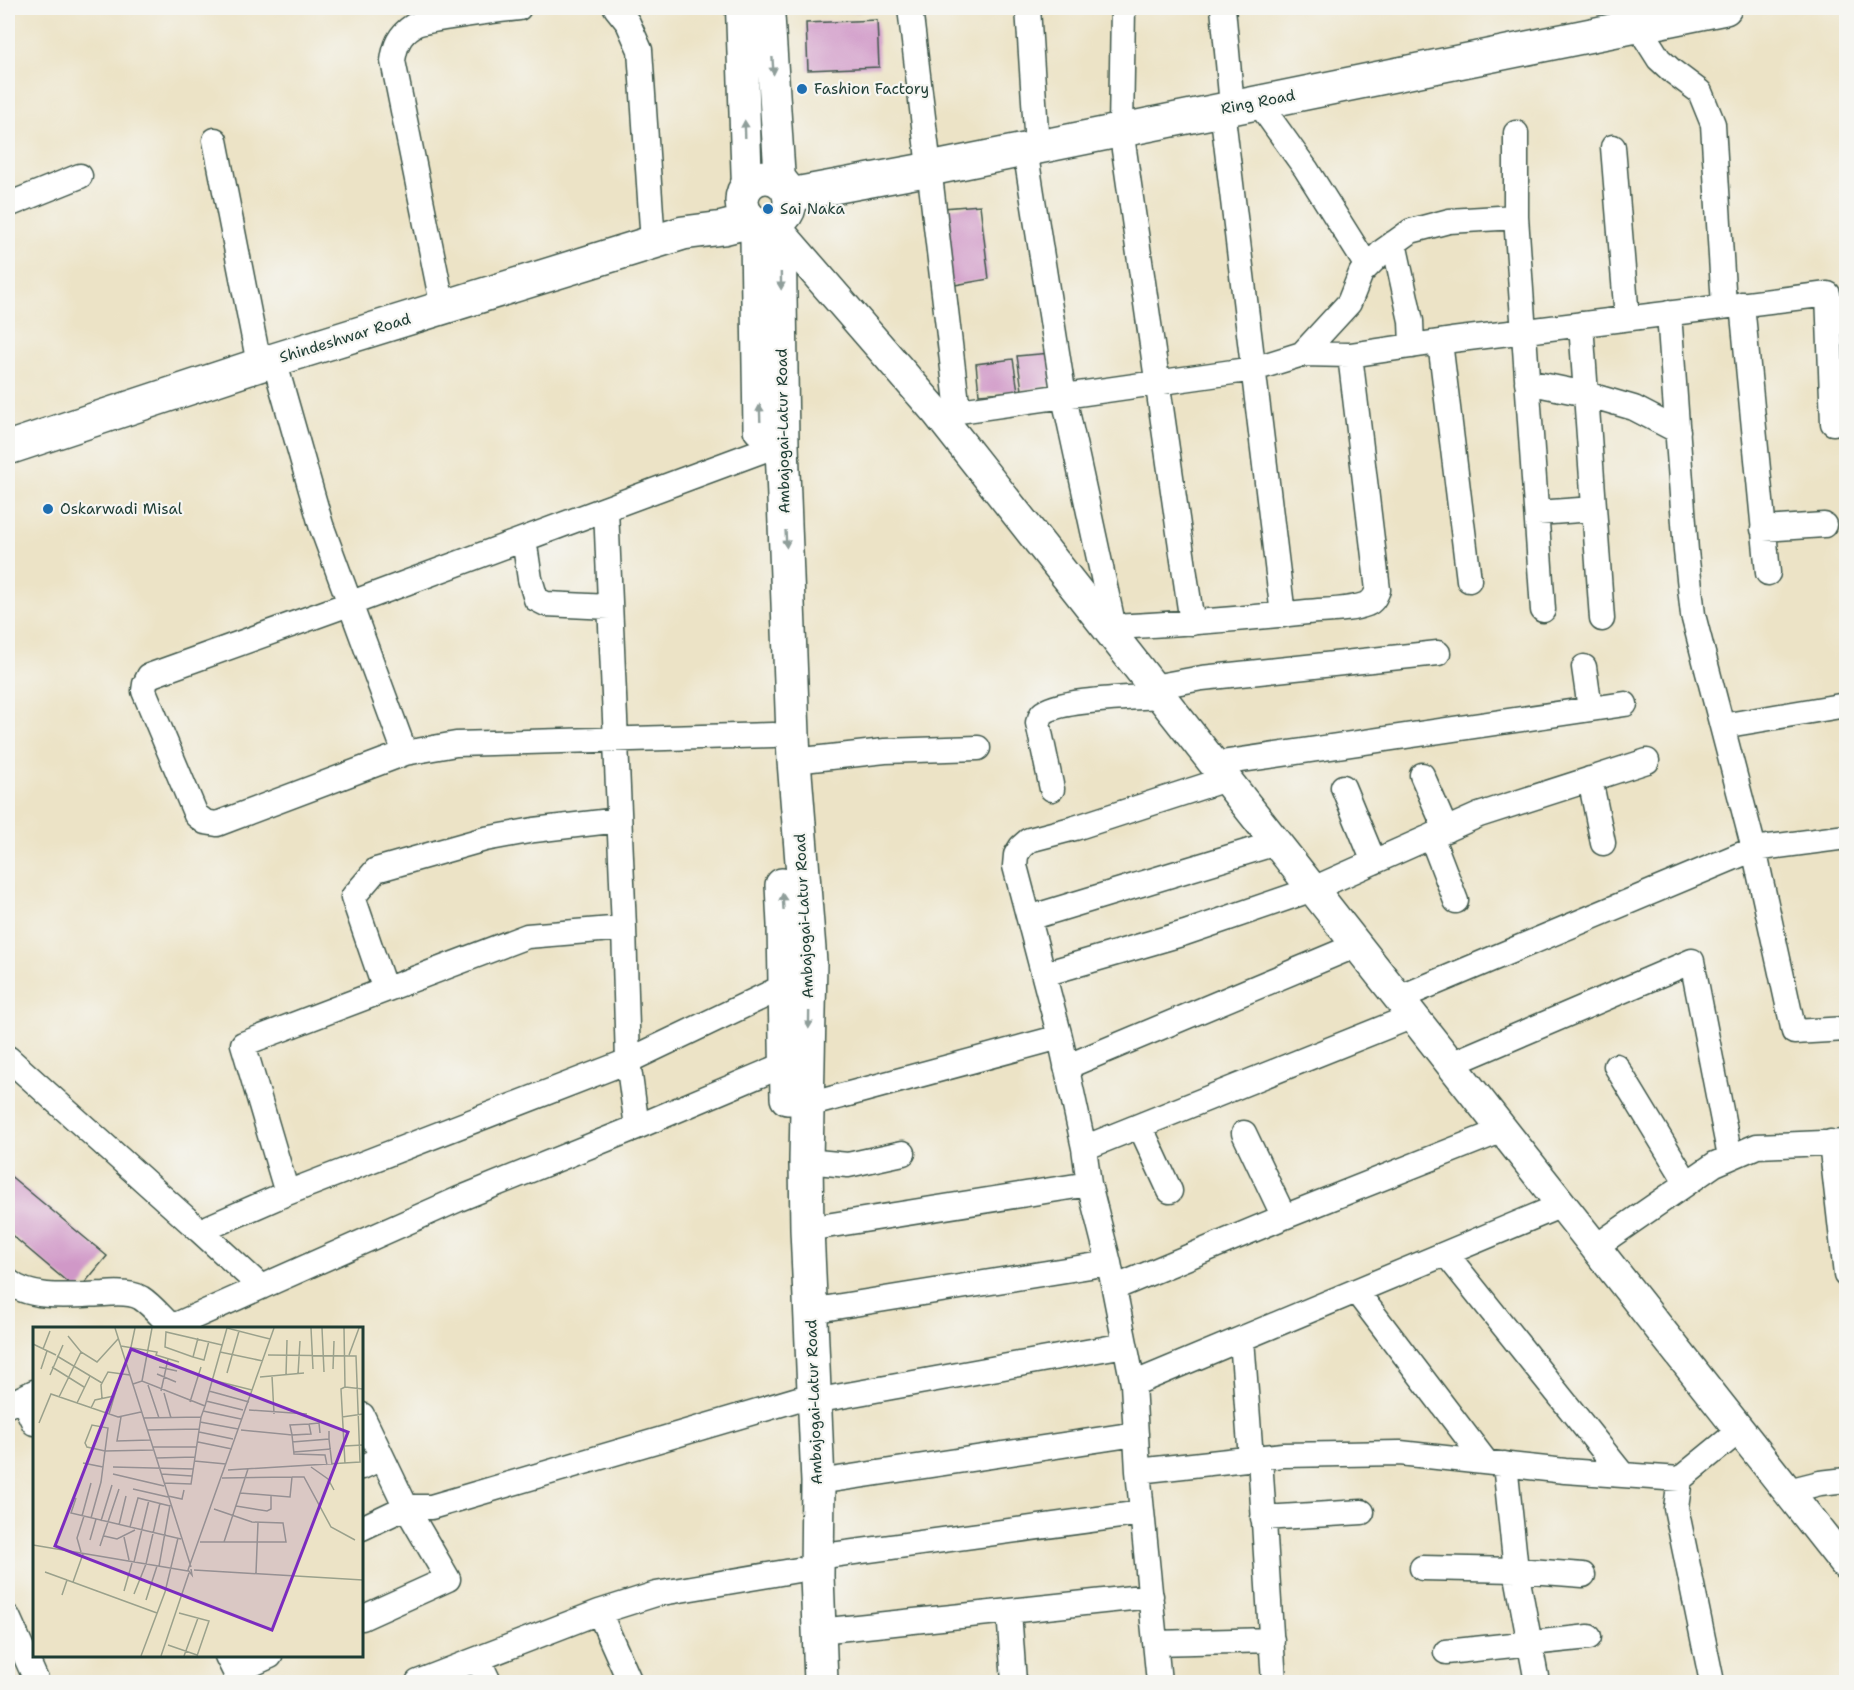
<svg xmlns="http://www.w3.org/2000/svg" width="1854" height="1690" font-family="'Shantell Sans',sans-serif">
  <style>
    .building { fill: #d098c7 }
    .lines { fill: none; stroke-linecap: round; stroke-linejoin: round }
    .minor-casing { stroke: #3e564a; stroke-width: 27 }
    .major-casing { stroke: #3e564a; stroke-width: 33 }
    .highway-casing { stroke: #3e564a; stroke-width: 36 }
    .minor { stroke: #fff; stroke-width: 24 }
    .major { stroke: #fff; stroke-width: 30 }
    .highway { stroke: #fff; stroke-width: 33 }
    .oneway { fill: #8f9e9a }
    .poi-dot { fill: #1f6fb2; stroke: #f6f6f2; stroke-width: 2 }
    .labels { text-anchor: middle; stroke-width: 4.5; stroke-linejoin: round; paint-order: stroke }
    .poi-label { font-size: 15px; fill: #1f3d34; stroke: #f6f6f2; text-anchor: start }
    .street-label { font-size: 15px; fill: #1f3d34; stroke: #f6f6f2 }
    .inset-road { fill: none; stroke: #9aa18c; stroke-width: 1.5 }
    .view { fill: #7b2cbf; fill-opacity: 0.15; stroke: #7b2cbf; stroke-width: 3 }
    .inset-edge { fill: none; stroke: #1f3d34; stroke-width: 3 }
  </style>
  <rect width="100%" height="100%" fill="#f6f6f2"/>
  <filter id="ink" filterUnits="userSpaceOnUse"><feTurbulence type="fractalNoise" baseFrequency=".0167" numOctaves="2"/><feDisplacementMap in="SourceGraphic" scale="12" xChannelSelector="R" yChannelSelector="G"/><feConvolveMatrix kernelMatrix="1 2 1 2 8 2 1 2 1" color-interpolation-filters="sRGB"/></filter>
  <filter id="wash" filterUnits="userSpaceOnUse"><feTurbulence type="fractalNoise" baseFrequency=".008" numOctaves="4" result="noise"/><feDisplacementMap in="SourceGraphic" scale="24" xChannelSelector="R" yChannelSelector="G"/><feGaussianBlur stdDeviation="1.35" result="paint"/><feColorMatrix in="noise" values="0 0 0 0 0 0 0 0 0 0 0 0 0 0 0 0 0 1.4 0 .05"/><feComposite in="paint" operator="in"/></filter>
  <g filter="url(#wash)">
    <rect width="100%" height="100%" fill="#ece3c6"/>
    <g id="blocks">
      <path class="building" d="M 780,8 L 859,8 L 860,12 L 780,12 Z
        M 877,20 L 879,67 L 808,70 L 806,23 Z
        M 980,205 L 989,279 L 949,286 L 943,208 Z
        M 1051,353 L 1055,385 L 1022,390 L 1017,356 Z
        M 1013,359 L 1018,391 L 979,394 L 976,364 Z
        M 8,1174 L 107,1256 L 78,1291 L 8,1232 Z"/>
    </g>
  </g>
  <g filter="url(#ink)">
    <use href="#blocks" fill-opacity="0" stroke="#3e564a" stroke-width="1.5"/>
    <g class="lines">
      <defs>
        <path id="minor" d="M 616,8 L 628,23 L 640,50 L 653,243
          M 910,8 L 958,411
          M 1028,8 L 1037,147
          M 1123,8 L 1121,129 L 1192,623
          M 1223,8 L 1232,106
          M 1622,8 L 1623,29
          M 1638,26 L 1659,59 L 1672,71 L 1700,92 L 1713,124 L 1724,306
          M 1258,102 L 1306,169 L 1367,266
          M 1222,109 L 1283,615
          M 1516,133 L 1516,217 L 1543,610
          M 215,140 L 259,364
          M 1613,147 L 1627,318
          M 1025,149 L 1064,397 L 1116,637
          M 8,205 L 80,176
          M 1394,243 L 1411,321 L 1412,346
          M 1742,304 L 1768,573
          M 443,308 L 393,61 C 395,46 399,35 413,26 C 423,19 501,10 519,8
          M 1669,313 L 1686,551 L 1693,615 L 1754,849 L 1794,1032 L 1846,1029
          M 1581,324 L 1602,619
          M 1440,342 L 1469,580
          M 1302,354 L 1349,303 L 1361,273 L 1383,251 L 1411,231 L 1449,221 L 1516,217
          M 274,360 L 321,525 L 405,753
          M 1527,382 L 1586,394 L 1634,408 L 1678,431
          M 938,414 L 1254,369 L 1302,354 L 1350,355 L 1452,340 L 1828,294 L 1833,423
          M 606,509 L 624,928 L 628,1061 L 637,1127
          M 1537,513 L 1594,509
          M 1763,529 L 1824,525
          M 524,539 L 530,579 L 536,599 L 546,604 L 610,607
          M 1113,627 C 1178,624 1243,619 1307,612 C 1326,610 1349,611 1367,604 C 1374,601 1375,596 1378,590 L 1350,355
          M 1584,667 L 1590,709
          M 1153,687 L 1202,678 L 1438,653
          M 1722,726 L 1846,705
          M 773,735 L 456,744 L 405,753 L 217,824 L 205,822 L 196,815 L 144,691 L 145,684 L 149,676 L 349,604 L 761,451 L 782,445
          M 794,761 L 885,751 L 978,748
          M 1214,764 L 1625,704
          M 1422,775 L 1446,830
          M 1226,779 L 1075,828 L 1029,840 L 1021,847 L 1016,855 L 1015,866 L 1060,1037 L 1084,1148 L 1089,1184 L 1109,1263 L 1133,1384 L 1562,1205
          M 1590,779 L 1603,843
          M 1343,787 L 1374,862
          M 1052,789 L 1038,723 C 1039,722 1041,715 1042,714 C 1057,699 1137,698 1160,696
          M 1431,836 L 1456,901
          M 1029,918 L 1276,843
          M 624,928 L 527,936 L 243,1044 L 287,1193 L 628,1061 L 785,986 L 798,986
          M 1044,974 L 1185,933 L 1313,889 L 1479,815 L 1647,761
          M 385,990 L 353,897 L 376,870 L 485,839 L 534,830 L 619,820
          M 1399,998 L 1754,849 L 1846,837
          M 8,1058 L 200,1231 L 287,1193
          M 1451,1064 L 1692,961 L 1730,1157
          M 1616,1066 L 1687,1183
          M 1066,1067 L 1357,945
          M 808,1105 L 1060,1037
          M 1140,1126 L 1170,1191
          M 1244,1133 L 1284,1217
          M 1831,1142 L 1846,1275
          M 1084,1148 L 1413,1016
          M 806,1161 L 848,1165 L 903,1153
          M 807,1229 L 1089,1184
          M 200,1231 L 261,1287
          M 1595,1247 L 1715,1164 L 1757,1146 L 1846,1142
          M 1446,1254 L 1623,1475
          M 8,1281 C 30,1301 76,1295 104,1294 C 115,1293 131,1292 141,1298 C 152,1305 162,1318 172,1327
          M 1114,1288 L 1284,1217 L 1503,1130
          M 1356,1291 L 1486,1462
          M 810,1311 L 1109,1263
          M 169,1328 L 459,1199 L 637,1127 L 786,1064
          M 1242,1339 L 1251,1459
          M 1133,1384 L 1138,1471 L 1283,1455 L 1400,1453 L 1565,1471 L 1680,1479 L 1740,1430
          M 22,1398 L 34,1423
          M 814,1401 L 1125,1345
          M 8,1405 L 34,1392
          M 362,1415 L 406,1507 L 448,1579 L 362,1618
          M 1260,1458 L 1274,1682
          M 1505,1464 L 1516,1570 L 1537,1682
          M 362,1467 L 382,1458
          M 1138,1471 L 1159,1682
          M 1680,1479 L 1676,1508 L 1712,1682
          M 818,1482 L 1136,1434
          M 1788,1491 L 1820,1483 L 1846,1480
          M 1263,1518 L 1362,1512
          M 362,1528 L 406,1507 L 431,1507 L 455,1500 L 798,1399
          M 817,1557 L 1142,1513
          M 1422,1568 L 1516,1570 L 1583,1575
          M 1009,1611 L 1014,1682
          M 599,1612 L 630,1682
          M 8,1617 L 37,1682
          M 819,1631 L 1151,1596
          M 1155,1643 L 1272,1640
          M 1446,1652 L 1589,1637
          M 227,1656 L 235,1672 L 270,1656
          M 478,1659 L 489,1682
          M 418,1682 L 599,1612 L 656,1594 L 798,1570"/>
        <path id="major" d="M 741,8 L 747,187
          M 769,8 L 780,181
          M 780,232 L 938,414 L 1846,1565"/>
        <path id="highway" d="M742 201a24 24 0 1 1 48 0a24 24 0 1 1-48 0Z
          M 790,195 L 930,169 L 1725,8
          M 779,222 L 782,445 L 794,761 L 810,962 L 806,1161 L 807,1229 L 818,1482 L 817,1576 L 821,1682
          M 757,238 L 760,429
          M 8,448 L 274,360 L 683,233 L 723,228 L 751,221
          M 782,885 L 784,925 L 787,1098"/>
      </defs>
      <use href="#minor" class="minor-casing"/>
      <use href="#major" class="major-casing"/>
      <use href="#highway" class="highway-casing"/>
      <use href="#minor" class="minor"/>
      <use href="#major" class="major"/>
      <use href="#highway" class="highway"/>
    </g>
    <defs><path id="oneway-solid" d="M-6-.8H1V-3.2L6.5 0L1 3.2V.8H-6Z" transform="scale(1.5)"/></defs>
    <g class="oneway">
      <use href="#oneway-solid" transform="translate(773 66) rotate(86)"/>
      <use href="#oneway-solid" transform="translate(745 129) rotate(-92)"/>
      <use href="#oneway-solid" transform="translate(781 281) rotate(89)"/>
      <use href="#oneway-solid" transform="translate(760 413) rotate(-92)"/>
      <use href="#oneway-solid" transform="translate(786 539) rotate(87)"/>
      <use href="#oneway-solid" transform="translate(783 902) rotate(-94)"/>
      <use href="#oneway-solid" transform="translate(809 1020) rotate(91)"/>
    </g>
  </g>
  <g class="poi-dot">
    <circle cx="802" cy="89" r="6"/>
    <circle cx="768" cy="209" r="6"/>
    <circle cx="48" cy="509" r="6"/>
  </g>
  <g class="labels">
    <g class="poi-label">
      <text x="814" y="94">Fashion Factory</text>
      <text x="780" y="214">Sai Naka</text>
      <text x="60" y="514">Oskarwadi Misal</text>
    </g>
    <g class="street-label">
      <text transform="translate(1258 102) rotate(-11)" y="5">Ring Road</text>
      <text transform="translate(345 338) rotate(-17)" y="5">Shindeshwar Road</text>
      <text transform="translate(783 431) rotate(-91)" y="5">Ambajogai-Latur Road</text>
      <text transform="translate(804 916) rotate(-93)" y="5">Ambajogai-Latur Road</text>
      <text transform="translate(814 1402) rotate(-92)" y="5">Ambajogai-Latur Road</text>
    </g>
  </g>
  <g transform="translate(33 1327)">
    <rect width="330" height="330" fill="#ece3c6"/>
    <path class="inset-road" d="M 82,1 L 158,240M 194,1 L 237,12M 278,1 L 280,42M 289,1 L 291,45M 311,1 L 312,60 L 308,62 L 312,137M 35,9 L 48,25 L 64,35 L 85,12M 165,11 L 160,30 L 171,33 L 176,14M 0,17 L 23,28M 88,19 L 124,25 L 123,28 L 146,35M 98,20 L 102,1M 10,22 L 17,4M 187,25 L 230,34M 316,28 L 326,1M 24,29 L 69,56M 160,30 L 132,20 L 133,5 L 189,18M 19,40 L 51,60M 126,40 L 144,44M 8,42 L 14,24M 300,42 L 301,14M 194,46 L 206,4M 124,47 L 143,55M 265,47 L 267,14M 17,48 L 30,18M 253,48 L 254,13M 239,49 L 241,87M 227,50 L 271,46M 179,53 L 219,63M 109,54 L 119,1M 100,57 L 109,54 L 172,79 L 168,90M 115,58 L 126,91M 312,60 L 330,62M 128,64 L 135,32M 176,64 L 216,75M 131,66 L 138,91M 26,70 L 48,25M 69,71 L 68,58 L 75,45 L 97,48M 173,74 L 210,83M 157,75 L 168,40M 44,76 L 57,49M 172,79 L 194,1M 58,81 L 62,73 L 81,69M 216,83 L 274,87M 170,84 L 208,92M 76,87 L 88,46M 88,90 L 84,114 L 117,113M 309,90 L 330,87M 110,91 L 168,90 L 158,157 L 131,156M 167,95 L 205,102M 6,96 L 18,67 L 85,90 L 108,85M 276,97 L 286,96 L 287,106M 114,103 L 166,102M 208,103 L 259,108 L 257,98 L 276,97 L 278,107 L 259,108 L 261,127 L 292,128 L 294,138M 166,105 L 200,112M 296,112 L 299,138M 165,115 L 199,122M 259,115 L 296,112 L 296,104M 311,119 L 330,118M 120,120 L 163,120M 261,125 L 298,122M 123,131 L 162,130M 161,134 L 193,137M 50,136 L 70,140M 80,140 L 160,142M 278,140 L 295,152 L 301,163M 195,143 L 327,135 L 323,29 L 235,28M 80,147 L 131,159M 128,147 L 159,149M 259,150 L 271,150 L 298,200 L 322,213M 189,151 L 259,150 L 257,170 L 207,166M 100,162 L 135,170M 135,169 L 149,172 L 151,163M 43,171 L 38,186 L 148,212M 203,179 L 234,184 L 238,182 L 238,169M 49,189 L 58,156M 58,191 L 68,155 L 72,124 L 75,101 L 59,98 L 52,116 L 54,120 L 72,124 L 120,123M 68,194 L 79,158M 86,198 L 93,169M 97,200 L 105,171 L 137,179M 71,209 L 84,212 L 102,203M 91,210 L 96,233M 57,213 L 63,192M 167,215 L 253,215 L 250,196 L 219,195 L 181,182M 191,215 L 215,142M 0,218 L 155,244M 67,219 L 86,162M 48,225 L 44,211 L 51,189M 101,235 L 116,173M 126,239 L 137,178M 158,242 L 159,248 L 155,243 L 241,1M 161,243 L 330,253M 12,245 L 34,253M 223,246 L 225,196M 40,255 L 50,227M 91,264 L 99,236M 101,267 L 113,237 L 127,176M 29,268 L 34,253 L 124,286M 113,273 L 124,239M 146,286 L 176,294 L 164,329M 135,318 L 164,328M 108,329 L 132,265 L 145,211M 128,329 L 156,246M 151,329 L 165,291"/>
    <path class="view" d="M 98,22 L 315,105 L 239,303 L 22,219 Z"/>
    <rect width="330" height="330" class="inset-edge"/>
  </g>
  <rect width="1854" height="1690" fill="none" stroke="#f6f6f2" stroke-width="30"/>
</svg>
